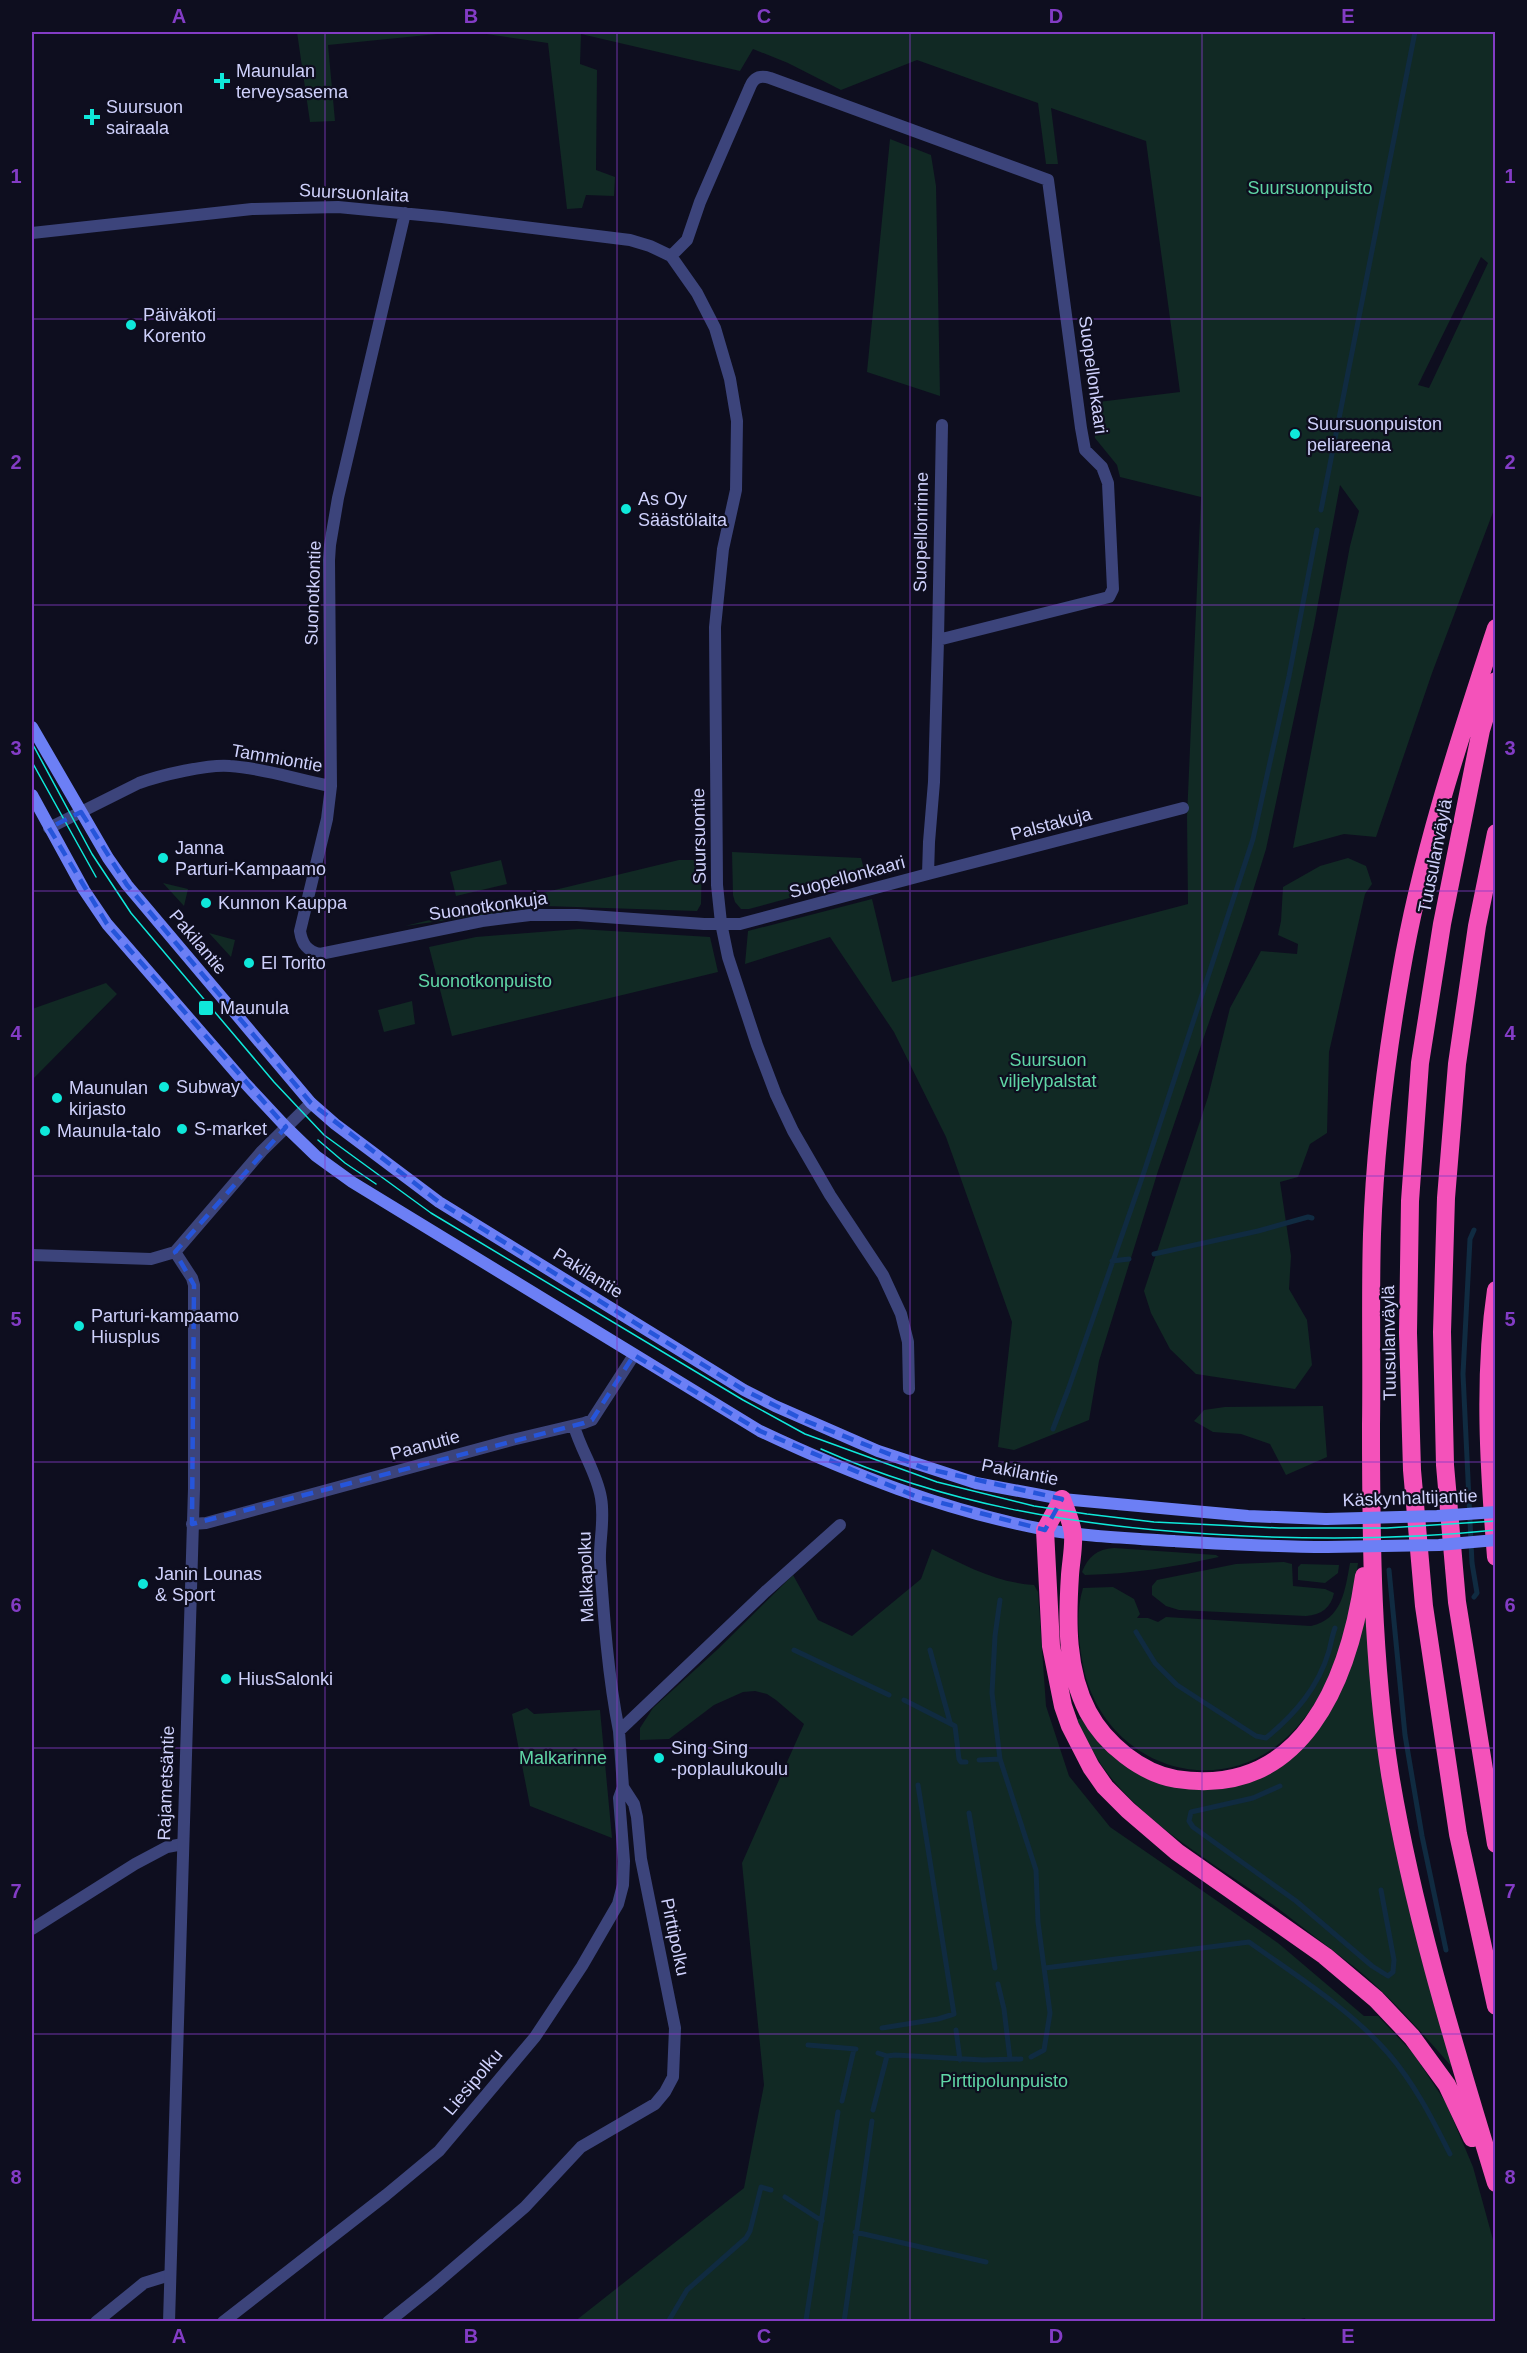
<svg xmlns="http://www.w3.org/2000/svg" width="1527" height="2353" font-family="Helvetica,sans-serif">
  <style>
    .green { fill: #112924; fill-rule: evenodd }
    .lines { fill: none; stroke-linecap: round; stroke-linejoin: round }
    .stream { stroke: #102b41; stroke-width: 5 }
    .minor { stroke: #3c447b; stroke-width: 12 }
    .tertiary { stroke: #3c447b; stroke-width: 12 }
    .secondary { stroke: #6c7ff5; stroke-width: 12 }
    .motorway { stroke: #f452ba; stroke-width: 18 }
    .tram { stroke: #0fe8da; stroke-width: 1.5 }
    .secondary-bridge { stroke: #6c7ff5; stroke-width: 12 }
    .marked { fill: none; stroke: #2655da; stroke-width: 4.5; stroke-dasharray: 12 8; stroke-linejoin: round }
    .grid { fill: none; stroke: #833cc5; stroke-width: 1.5; stroke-opacity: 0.55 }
    .poi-dot { fill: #0fe8da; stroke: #0e0e1f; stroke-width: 2 }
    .labels { text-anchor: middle; stroke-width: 4.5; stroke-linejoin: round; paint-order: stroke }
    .poi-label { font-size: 18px; fill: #cfd1fc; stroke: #0e0e1f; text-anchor: start }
    .park-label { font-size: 18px; fill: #60d6a6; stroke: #0e0e1f }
    .street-label { font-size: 18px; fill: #cfd1fc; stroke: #0e0e1f }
    .neatline { fill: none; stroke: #833cc5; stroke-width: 2 }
    .grid-label { font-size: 20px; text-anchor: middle; font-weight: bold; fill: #833cc5 }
  </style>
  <rect width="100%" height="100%" fill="#0e0e1f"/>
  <path class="green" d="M 297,32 L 457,32 L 328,45 L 335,121 L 310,122 Z
    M 473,32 L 1495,32 L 1495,507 L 1432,673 L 1376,837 L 1344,834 L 1293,848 L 1350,546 L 1359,511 L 1340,485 L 1314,625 L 1266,849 L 1244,920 L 1158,1171 L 1099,1361 L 1089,1420 L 1014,1450 L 998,1447 L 1012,1322 L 946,1137 L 894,1032 L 830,937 L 745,964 L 748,931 L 872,899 L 892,982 L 1188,904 L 1187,817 L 1201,497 L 1120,477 L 1117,465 L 1095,438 L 1090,403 L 1180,392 L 1146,141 L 1051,108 L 1058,164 L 1046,164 L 1038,103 L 917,60 L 841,90 L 788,63 L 753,49 L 740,71 L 581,34 L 580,64 L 597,70 L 596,170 L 615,177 L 614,196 L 586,195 L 582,208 L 567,209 L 548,43 ZM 1481,257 L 1488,263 L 1429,388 L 1418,385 Z
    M 890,139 L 931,155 L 936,186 L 940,396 L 867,372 Z
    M 732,852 L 861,858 L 866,877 L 749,909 L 741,909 L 735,902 L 733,895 Z
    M 1348,858 L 1366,866 L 1372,884 L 1365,894 L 1329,1052 L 1327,1133 L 1310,1144 L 1298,1177 L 1280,1182 L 1291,1256 L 1289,1289 L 1307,1320 L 1312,1365 L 1295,1389 L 1196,1374 L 1170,1349 L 1151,1313 L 1144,1291 L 1208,1097 L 1230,1008 L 1261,951 L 1297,954 L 1298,944 L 1278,935 L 1281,921 L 1283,887 L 1320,866 Z
    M 501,860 L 507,884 L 456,896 L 450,872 Z
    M 679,860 L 702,860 L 701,904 L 697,911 L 545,906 L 405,926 Z
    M 163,883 L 188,889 L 184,906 Z
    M 579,929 L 710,937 L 718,972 L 452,1036 L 429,947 L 476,937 Z
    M 209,933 L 235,940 L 231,957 Z
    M 106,983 L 117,994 L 32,1080 L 32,1009 Z
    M 412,1001 L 415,1024 L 384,1032 L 378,1010 Z
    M 1323,1406 L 1327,1457 L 1286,1475 L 1270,1444 L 1241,1434 L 1213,1432 L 1194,1421 L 1204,1410 L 1225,1407 Z
    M 1114,1548 L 1216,1555 L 1219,1557 C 1174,1567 1131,1574 1085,1575 L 1082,1572 C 1088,1557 1097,1549 1114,1548 Z
    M 932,1549 C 963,1565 998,1583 1034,1585 L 1038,1592 L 1046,1706 L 1069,1776 L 1110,1827 L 1278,1943 L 1364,2016 L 1378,2016 L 1413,2053 L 1446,2103 L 1473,2167 L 1495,2247 L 1495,2321 L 1306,2322 L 1305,2318 L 1287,2322 L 574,2322 L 744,2188 L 764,2085 L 742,1863 L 804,1724 L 776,1700 L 767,1694 L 755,1691 L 743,1692 L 714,1705 L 669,1739 L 640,1740 L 640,1728 L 653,1708 L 718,1649 L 793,1575 L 818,1620 L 852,1636 L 921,1579 Z
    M 1284,1562 L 1292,1564 L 1293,1586 L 1325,1589 L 1334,1593 C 1331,1608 1321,1615 1306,1616 L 1179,1610 L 1166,1606 L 1152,1595 L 1152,1586 L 1157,1580 L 1236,1564 Z
    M 1350,1563 L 1358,1563 C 1350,1620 1337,1683 1297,1727 C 1223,1810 1099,1766 1082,1660 C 1078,1636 1076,1611 1083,1588 L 1113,1587 L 1134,1599 L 1140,1614 L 1137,1618 L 1148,1618 L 1158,1622 L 1166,1617 L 1311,1626 C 1342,1619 1345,1591 1350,1563 Z
    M 1301,1564 L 1339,1565 L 1338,1573 L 1325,1583 L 1298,1580 L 1298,1567 Z
    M 1366,1617 L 1452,2067 C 1422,2033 1392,1998 1357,1969 C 1333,1950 1308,1932 1284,1913 C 1226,1870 1159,1835 1112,1779 C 1097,1761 1087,1740 1076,1720 L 1082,1718 L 1182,1788 L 1213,1789 L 1231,1787 L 1253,1780 L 1287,1759 L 1363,1618 Z
    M 527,1708 L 534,1714 L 600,1710 L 612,1838 L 530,1806 L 512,1714 Z"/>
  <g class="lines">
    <path class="stream" d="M 1321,510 L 1415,32
      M 1154,1254 L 1258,1231 L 1308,1217 L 1312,1218
      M 1112,1261 L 1129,1259
      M 1053,1429 L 1068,1390 L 1144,1172 L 1253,839 L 1289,676 L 1317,530
      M 1389,1570 L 1405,1735 L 1422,1836 L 1446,1950
      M 1474,1597 L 1477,1593 L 1472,1563 L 1463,1374 L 1470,1239 L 1474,1230
      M 1000,1600 L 995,1636 L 992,1693 L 1000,1759 L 1036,1870 L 1038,1922 L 1050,2013 L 1044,2050 L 1031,2057
      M 1136,1632 L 1155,1663 L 1177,1685 L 1256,1736 L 1266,1738 C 1295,1714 1318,1688 1329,1651 C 1331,1643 1332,1636 1335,1628
      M 794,1650 L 889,1695
      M 930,1650 L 950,1722
      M 904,1700 L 955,1726 L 959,1759 L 961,1762 L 966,1762
      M 979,1760 L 1000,1759
      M 918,1785 L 954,2014
      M 1280,1786 L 1253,1798 L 1191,1812 L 1189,1821 L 1193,1827 L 1296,1901 L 1372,1966 L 1388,1976 L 1393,1972 L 1394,1960 L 1381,1890
      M 969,1813 L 995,1968
      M 1045,1968 L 1249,1942 C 1295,1975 1350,2009 1388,2053 C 1414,2083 1432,2118 1450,2154
      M 998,1984 L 1004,2009 L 1010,2059
      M 882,2028 L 938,2019 L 954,2014
      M 956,2030 L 960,2060
      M 808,2045 L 856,2049
      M 878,2053 L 887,2056
      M 842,2101 L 854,2049
      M 873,2110 L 887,2056 L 895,2055 L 983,2060 L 1021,2059
      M 785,2197 L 822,2221
      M 855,2232 L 986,2262
      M 806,2320 L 838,2112
      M 668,2322 L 687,2290 L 746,2238 L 750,2231 L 761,2187 L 771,2190
      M 844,2322 L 872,2121"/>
    <path class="minor" d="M 405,213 L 338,498 L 330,545 L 329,560 L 331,786 L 327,819 L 300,931 C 302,944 307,951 320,954 L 482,921 L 530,915 L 577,915 L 704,924 L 740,924 L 928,874 L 929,842 L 934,782 L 938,640 L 1109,597 L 1113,589 L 1108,483 L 1102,467 L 1085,450 L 1081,428 L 1048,180 L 770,78 C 760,75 754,77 750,87 L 700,202 L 687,240 L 671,256
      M 32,233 L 252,209 L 338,207 L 442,217 L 630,240 L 650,246 L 671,256 L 697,293 L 715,328 L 730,379 L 737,421 L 736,490 L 723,549 L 715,627 L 717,885 L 721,923 L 728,957 L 757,1045 L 776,1095 L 793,1131 L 830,1195 L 883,1275 L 901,1314 L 908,1342 L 909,1389
      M 938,640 L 942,425
      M 49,828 L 139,783 C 161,775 208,764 230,766 C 264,768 298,780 331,786
      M 928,874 L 1183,808
      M 574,1426 C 581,1451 597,1473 601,1498 C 605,1520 599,1541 600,1562 C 604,1619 608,1676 619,1731
      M 192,1524 L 206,1523 L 512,1440 L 584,1423 L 592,1420 L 634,1355
      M 32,1929 L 135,1864 L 167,1847 L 183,1844
      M 96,2322 L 144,2283 L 170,2275
      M 223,2322 L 386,2195 L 439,2151 L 535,2037 L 582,1966 L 618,1904 L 623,1885 L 624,1861 L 619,1798 L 623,1787
      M 388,2322 L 434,2285 L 525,2207 L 581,2147 L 655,2104 L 665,2092 L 673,2077 L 675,2028 L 641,1859 L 637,1817 L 634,1804 L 623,1787 L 619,1731 L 765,1592 L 840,1525"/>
    <path class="tertiary" d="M 32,1255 L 151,1259 L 175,1252 L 262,1151 L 311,1103
      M 169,2322 L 194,1489 L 194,1285 L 192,1278 L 175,1252"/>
    <path class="secondary" d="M 32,727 L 108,858 L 127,885 L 311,1103 L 335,1124 L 439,1202 L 744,1390 L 775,1406 L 878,1451 L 976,1483 L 1062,1499 L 1248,1516 L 1326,1519
      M 32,795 L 84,890 L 107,924 L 244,1082 L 286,1127 L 316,1156 L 352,1182 L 760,1431 C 851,1474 943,1510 1042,1529 C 1085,1537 1130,1538 1173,1541 C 1225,1544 1276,1547 1327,1547"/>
    <path class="motorway" d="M 1496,628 C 1459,741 1421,855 1401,973 C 1386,1059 1375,1147 1372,1234 C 1370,1298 1372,1362 1371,1425 C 1371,1542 1372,1659 1390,1774 C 1413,1913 1455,2048 1496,2183
      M 1496,681 L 1481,730 L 1442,924 L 1420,1063 L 1410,1201 L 1408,1333 L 1412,1470 L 1424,1606 L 1458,1834 L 1496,2006
      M 1496,833 L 1477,926 L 1457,1064 L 1446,1198 L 1442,1332 L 1445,1465 L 1457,1602 L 1496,1844
      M 1496,1290 C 1483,1378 1489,1469 1496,1557
      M 1062,1499 L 1045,1530 L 1051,1646 L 1063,1706 L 1070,1726 L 1091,1767 L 1105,1787 L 1128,1810 L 1177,1852 L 1325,1956 L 1376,1999 L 1412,2037 L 1447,2085 L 1472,2138
      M 1062,1499 C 1066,1510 1072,1523 1073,1534 C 1074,1547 1071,1561 1070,1575 C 1067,1621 1066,1670 1088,1712 C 1105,1744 1141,1773 1176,1779 C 1303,1799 1349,1680 1364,1576"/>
    <path class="tram" d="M 32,743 L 92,854 L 131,913 L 274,1082 L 324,1135 L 431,1213 L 743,1400 L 805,1434 L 937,1482 L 1034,1506 L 1087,1514 L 1154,1522 L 1279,1528 L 1387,1528 L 1496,1521
      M 32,762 L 96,877
      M 318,1140 L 345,1163 L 376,1184
      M 821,1449 C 945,1504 1075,1526 1209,1534 C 1305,1540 1401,1540 1496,1530"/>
    <path class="secondary-bridge" d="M 1326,1519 L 1437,1516 L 1496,1512
      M 1327,1547 L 1439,1545 L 1496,1540"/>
  </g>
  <path class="marked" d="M 81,812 L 127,885 L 311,1103 L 439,1202 L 744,1390 L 806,1421 L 924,1468 L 1062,1499 L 1045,1530 L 915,1496 L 760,1431 L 634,1355 L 592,1420 L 584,1423 L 192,1524 L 194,1285 L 175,1252 L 286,1127 L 107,924 L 49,828 Z"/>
  <path class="grid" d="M 325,32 L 325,2322M 617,32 L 617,2322M 910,32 L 910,2322M 1202,32 L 1202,2322M 32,319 L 1496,319M 32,605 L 1496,605M 32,891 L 1496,891M 32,1176 L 1496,1176M 32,1462 L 1496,1462M 32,1748 L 1496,1748M 32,2034 L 1496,2034"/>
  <g class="poi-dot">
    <path d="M219 72h6v6h6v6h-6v6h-6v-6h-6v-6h6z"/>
    <path d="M89 108h6v6h6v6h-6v6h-6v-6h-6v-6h6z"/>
    <circle cx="131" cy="325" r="6"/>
    <circle cx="1295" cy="434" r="6"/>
    <circle cx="626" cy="509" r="6"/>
    <circle cx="163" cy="858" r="6"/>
    <circle cx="206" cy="903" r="6"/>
    <circle cx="249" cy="963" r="6"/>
    <rect x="198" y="1000" width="16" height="16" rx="3"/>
    <circle cx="164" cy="1087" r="6"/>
    <circle cx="57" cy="1098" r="6"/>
    <circle cx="182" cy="1129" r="6"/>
    <circle cx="45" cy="1131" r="6"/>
    <circle cx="79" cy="1326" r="6"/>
    <circle cx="143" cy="1584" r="6"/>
    <circle cx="226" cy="1679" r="6"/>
    <circle cx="659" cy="1758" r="6"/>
  </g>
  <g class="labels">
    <g class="poi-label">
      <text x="236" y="77">Maunulan<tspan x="236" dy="21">terveysasema</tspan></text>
      <text x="106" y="113">Suursuon<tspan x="106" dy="21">sairaala</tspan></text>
      <text x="143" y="321">Päiväkoti<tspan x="143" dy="21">Korento</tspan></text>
      <text x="1307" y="430">Suursuonpuiston<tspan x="1307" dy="21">peliareena</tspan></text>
      <text x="638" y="505">As Oy<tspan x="638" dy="21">Säästölaita</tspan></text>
      <text x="175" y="854">Janna<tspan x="175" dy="21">Parturi-Kampaamo</tspan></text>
      <text x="218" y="909">Kunnon Kauppa</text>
      <text x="261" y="969">El Torito</text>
      <text x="220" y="1014">Maunula</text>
      <text x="176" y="1093">Subway</text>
      <text x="69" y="1094">Maunulan<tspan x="69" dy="21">kirjasto</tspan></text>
      <text x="194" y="1135">S-market</text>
      <text x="57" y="1137">Maunula-talo</text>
      <text x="91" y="1322">Parturi-kampaamo<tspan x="91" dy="21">Hiusplus</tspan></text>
      <text x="155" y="1580">Janin Lounas<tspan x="155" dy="21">&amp; Sport</tspan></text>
      <text x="238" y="1685">HiusSalonki</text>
      <text x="671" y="1754">Sing Sing<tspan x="671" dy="21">-poplaulukoulu</tspan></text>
    </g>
    <g class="park-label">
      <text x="1310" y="194">Suursuonpuisto</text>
      <text x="485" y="987">Suonotkonpuisto</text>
      <text x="1048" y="1066">Suursuon<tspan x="1048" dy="21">viljelypalstat</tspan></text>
      <text x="563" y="1764">Malkarinne</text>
      <text x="1004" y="2087">Pirttipolunpuisto</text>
    </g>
    <g class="street-label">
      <text transform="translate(354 193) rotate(3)" y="6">Suursuonlaita</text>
      <text transform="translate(1093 375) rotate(82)" y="6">Suopellonkaari</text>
      <text transform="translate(921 532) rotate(-89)" y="6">Suopellonrinne</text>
      <text transform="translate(313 593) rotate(-88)" y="6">Suonotkontie</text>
      <text transform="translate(277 758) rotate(10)" y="6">Tammiontie</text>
      <text transform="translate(1051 824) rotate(-15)" y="6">Palstakuja</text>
      <text transform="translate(699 836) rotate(-91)" y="6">Suursuontie</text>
      <text transform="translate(1435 856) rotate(-79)" y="6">Tuusulanväylä</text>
      <text transform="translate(847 877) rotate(-15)" y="6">Suopellonkaari</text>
      <text transform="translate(488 906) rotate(-8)" y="6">Suonotkonkuja</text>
      <text transform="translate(198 942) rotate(50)" y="6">Pakilantie</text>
      <text transform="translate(588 1273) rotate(32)" y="6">Pakilantie</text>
      <text transform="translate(1389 1343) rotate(-91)" y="6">Tuusulanväylä</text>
      <text transform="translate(425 1445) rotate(-15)" y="6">Paanutie</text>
      <text transform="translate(1020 1472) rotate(11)" y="6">Pakilantie</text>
      <text transform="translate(1410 1498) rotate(-2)" y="6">Käskynhaltijantie</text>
      <text transform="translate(586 1577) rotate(-92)" y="6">Malkapolku</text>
      <text transform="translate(166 1783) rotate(-88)" y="6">Rajametsäntie</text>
      <text transform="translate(675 1937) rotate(78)" y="6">Pirttipolku</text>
      <text transform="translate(473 2082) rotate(-50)" y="6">Liesipolku</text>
    </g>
  </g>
  <rect width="1527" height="2353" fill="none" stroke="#0e0e1f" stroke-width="66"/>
  <rect x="33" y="33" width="1461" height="2287" class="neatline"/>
  <g class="grid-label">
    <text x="179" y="23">A</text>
    <text x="471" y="23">B</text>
    <text x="764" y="23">C</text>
    <text x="1056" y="23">D</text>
    <text x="1348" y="23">E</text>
    <text x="16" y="183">1</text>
    <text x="1510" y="183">1</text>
    <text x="16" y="469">2</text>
    <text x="1510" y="469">2</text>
    <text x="16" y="755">3</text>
    <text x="1510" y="755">3</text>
    <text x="16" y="1040">4</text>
    <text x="1510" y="1040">4</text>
    <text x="16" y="1326">5</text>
    <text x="1510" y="1326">5</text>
    <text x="16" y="1612">6</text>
    <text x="1510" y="1612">6</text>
    <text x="16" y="1898">7</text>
    <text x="1510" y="1898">7</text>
    <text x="16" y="2184">8</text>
    <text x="1510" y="2184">8</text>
    <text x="179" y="2343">A</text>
    <text x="471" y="2343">B</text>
    <text x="764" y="2343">C</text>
    <text x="1056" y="2343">D</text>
    <text x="1348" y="2343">E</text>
  </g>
</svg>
